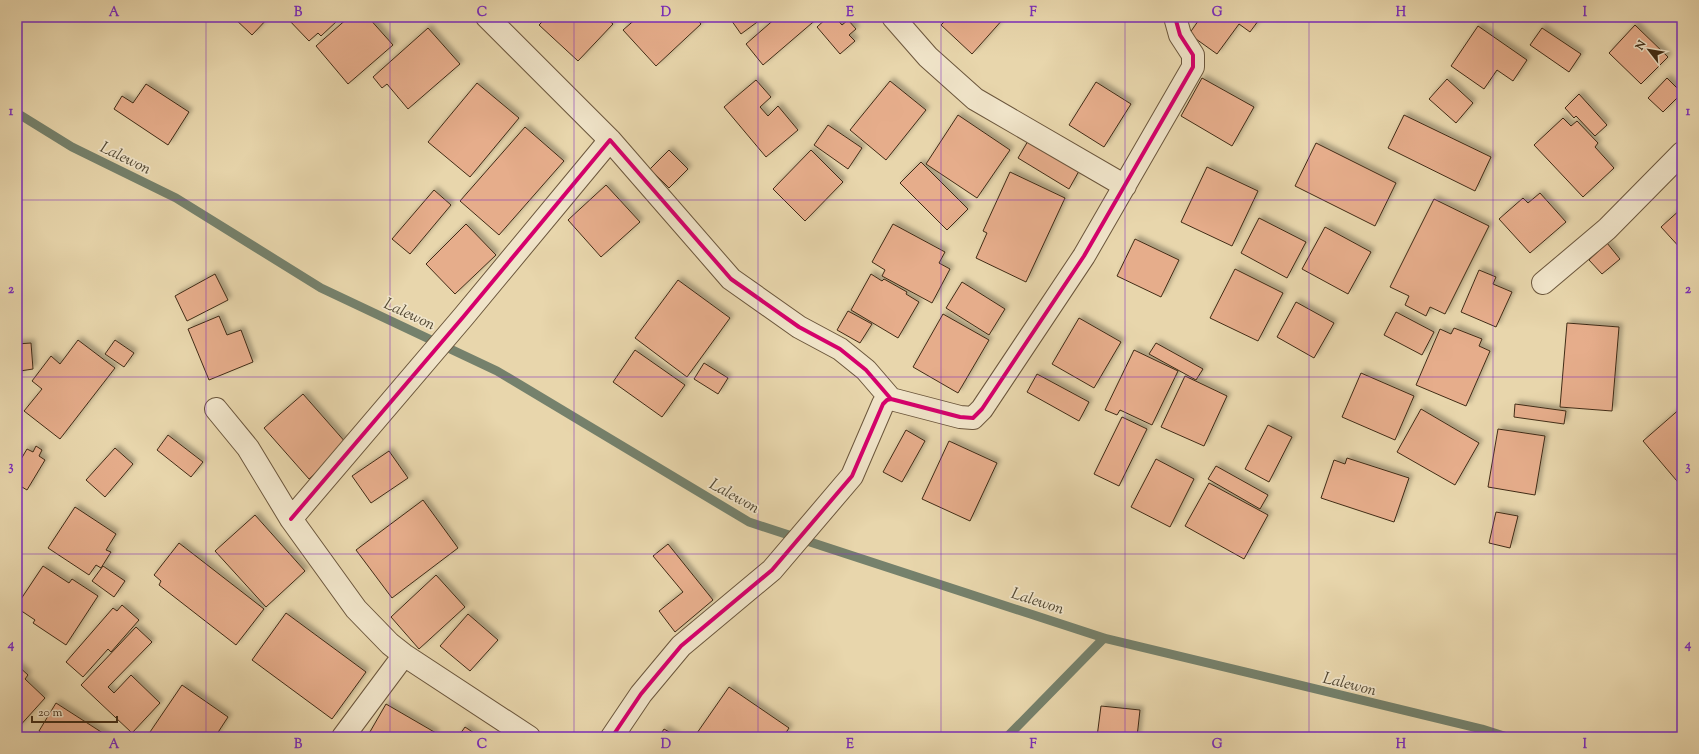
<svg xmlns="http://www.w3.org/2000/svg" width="1699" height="754" font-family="'Sorts Mill Goudy',serif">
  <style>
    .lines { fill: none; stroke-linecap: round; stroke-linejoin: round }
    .stream { stroke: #75816c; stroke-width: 9 }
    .building { fill: #e6ad8b; stroke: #412c16; filter: url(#shadow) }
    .minor-casing { stroke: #6b563c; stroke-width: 24 }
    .minor { stroke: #f0e4c9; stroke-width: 22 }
    .cycleway-casing { stroke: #f0e4c9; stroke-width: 6 }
    .cycleway { stroke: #d6006c; stroke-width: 4 }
    .grid { fill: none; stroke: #7b2cbf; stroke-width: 1; stroke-opacity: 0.55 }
    .labels { text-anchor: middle; stroke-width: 3.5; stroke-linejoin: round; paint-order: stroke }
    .water-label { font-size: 16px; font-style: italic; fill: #524833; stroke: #f0e4c9 }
    .neatline { fill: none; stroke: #7b2cbf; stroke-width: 1.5 }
    .grid-label { font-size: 13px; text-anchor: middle; font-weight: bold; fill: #7b2cbf }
  </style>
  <defs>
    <filter id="shadow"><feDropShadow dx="3.5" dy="-3.5" stdDeviation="2" flood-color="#0004"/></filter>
  </defs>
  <rect width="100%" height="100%" fill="#e8d6ac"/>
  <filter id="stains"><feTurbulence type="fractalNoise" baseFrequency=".005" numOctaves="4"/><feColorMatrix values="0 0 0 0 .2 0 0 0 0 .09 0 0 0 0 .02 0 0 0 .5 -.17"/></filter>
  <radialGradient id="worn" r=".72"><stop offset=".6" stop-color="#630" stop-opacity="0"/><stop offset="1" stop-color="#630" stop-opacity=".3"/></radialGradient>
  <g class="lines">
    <path class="stream" d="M 17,113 L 72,147 L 176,198 L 321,288 L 497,371 L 749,522 L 1104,638 L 1482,729 L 1507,737
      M 1007,737 L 1104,638"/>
  </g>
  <path class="building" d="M 233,17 L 269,17 L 252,35 Z
    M 286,17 L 335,17 L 338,20 L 321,36 L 318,33 L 309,41 Z
    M 349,17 L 368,17 L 393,45 L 348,84 L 316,46 Z
    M 547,17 L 605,17 L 613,24 L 578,61 L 539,25 Z
    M 638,17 L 695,17 L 701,24 L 656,66 L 623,30 Z
    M 729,17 L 764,17 L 741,34 Z
    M 777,17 L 819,17 L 763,65 L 746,44 Z
    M 828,17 L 835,17 L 842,25 L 848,20 L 856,29 L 849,35 L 855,41 L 840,54 L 817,27 Z
    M 949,17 L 1003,17 L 1004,18 L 972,54 L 941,25 Z
    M 1201,17 L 1261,17 L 1250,32 L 1239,24 L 1217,54 L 1189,34 Z
    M 1635,25 L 1668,57 L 1641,84 L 1609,53 Z
    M 1478,26 L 1527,60 L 1513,81 L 1497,70 L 1484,89 L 1451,66 Z
    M 428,28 L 460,64 L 408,109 L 387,84 L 382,88 L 373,77 Z
    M 1542,28 L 1581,54 L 1569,72 L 1530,45 Z
    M 1202,78 L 1254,107 L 1232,146 L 1181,116 Z
    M 1667,78 L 1682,93 L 1663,112 L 1648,98 Z
    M 1447,79 L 1473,103 L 1456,123 L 1429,99 Z
    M 756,80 L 771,97 L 760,107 L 768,116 L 778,106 L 798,130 L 766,157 L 724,107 Z
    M 890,81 L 926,110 L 886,160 L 850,130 Z
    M 1096,82 L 1131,104 L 1104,147 L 1069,125 Z
    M 477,83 L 519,118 L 470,177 L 428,142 Z
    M 146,84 L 189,112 L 168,145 L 114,109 L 122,96 L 133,103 Z
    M 1579,94 L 1607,125 L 1595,136 L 1576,116 L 1574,118 L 1565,108 Z
    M 958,115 L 1010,150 L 977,198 L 926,164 Z
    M 1404,115 L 1491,157 L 1475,191 L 1388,148 Z
    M 1563,118 L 1571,126 L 1577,121 L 1598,143 L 1595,147 L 1614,168 L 1583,197 L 1534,145 Z
    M 828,125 L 862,148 L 848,169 L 814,145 Z
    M 525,127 L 564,161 L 499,235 L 460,201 Z
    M 1028,141 L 1079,171 L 1069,189 L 1018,158 Z
    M 1316,143 L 1396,183 L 1375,226 L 1295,186 Z
    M 669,150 L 688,169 L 669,188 L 650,169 Z
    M 811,150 L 843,182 L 805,221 L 773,189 Z
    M 921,162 L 968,209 L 947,230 L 900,183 Z
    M 1207,167 L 1258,191 L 1232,246 L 1181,222 Z
    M 1010,172 L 1065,198 L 1026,282 L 976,258 L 987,233 L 983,231 Z
    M 606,185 L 640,222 L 601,257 L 568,220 Z
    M 434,190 L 451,205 L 410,254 L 392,239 Z
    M 1540,193 L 1566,222 L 1530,253 L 1499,219 L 1523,198 L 1528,203 Z
    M 1434,199 L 1489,226 L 1445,314 L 1430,307 L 1426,316 L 1405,305 L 1409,296 L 1390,287 Z
    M 1682,208 L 1682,250 L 1661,227 Z
    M 1259,218 L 1306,242 L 1287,278 L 1241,253 Z
    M 466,224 L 496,255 L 455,294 L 426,264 Z
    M 893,224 L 945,252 L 939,263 L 950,269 L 932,303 L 882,276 L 885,270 L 872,262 Z
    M 1325,227 L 1371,252 L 1348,294 L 1302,269 Z
    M 1135,239 L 1179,260 L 1161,297 L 1117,276 Z
    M 1607,243 L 1620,259 L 1602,274 L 1589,260 Z
    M 1235,269 L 1283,293 L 1258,341 L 1210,318 Z
    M 1479,270 L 1496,277 L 1493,284 L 1512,292 L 1496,327 L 1461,312 Z
    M 215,274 L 228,300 L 187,321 L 175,296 Z
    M 871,274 L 882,281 L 884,279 L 907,292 L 906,294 L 919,302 L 898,338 L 851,310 Z
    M 678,280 L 730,318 L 687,377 L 635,338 Z
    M 962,282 L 1005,309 L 989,335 L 946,308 Z
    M 1296,302 L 1334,323 L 1314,358 L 1277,337 Z
    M 848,311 L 872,324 L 860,343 L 837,330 Z
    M 1396,312 L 1434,332 L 1422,355 L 1384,335 Z
    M 943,314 L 989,340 L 958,393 L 913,367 Z
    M 219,316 L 227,335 L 241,330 L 253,362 L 209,380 L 188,329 Z
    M 1079,318 L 1121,342 L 1094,388 L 1052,364 Z
    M 1567,323 L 1619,327 L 1612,411 L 1560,407 Z
    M 1454,328 L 1482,339 L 1479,346 L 1490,351 L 1466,406 L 1416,385 L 1440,329 L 1451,334 Z
    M 78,340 L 115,368 L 60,439 L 24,411 L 42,389 L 32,381 L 51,356 L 60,364 Z
    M 115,340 L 134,353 L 124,367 L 105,354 Z
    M 31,343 L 33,369 L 20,371 L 20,375 L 17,375 L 17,344 Z
    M 1156,343 L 1203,369 L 1196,380 L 1149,354 Z
    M 635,350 L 685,385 L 662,417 L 613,382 Z
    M 1134,350 L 1178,371 L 1152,425 L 1120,410 L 1117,415 L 1105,410 Z
    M 704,363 L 728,378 L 718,394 L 694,379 Z
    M 1361,373 L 1414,396 L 1395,440 L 1342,417 Z
    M 1037,374 L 1089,402 L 1079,421 L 1027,392 Z
    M 1185,376 L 1227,396 L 1204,446 L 1161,427 Z
    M 303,394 L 347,444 L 309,479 L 264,428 Z
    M 1515,404 L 1566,411 L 1564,424 L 1514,417 Z
    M 1682,407 L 1682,487 L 1643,441 Z
    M 1421,409 L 1479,443 L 1455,485 L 1397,452 Z
    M 1122,417 L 1147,429 L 1119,486 L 1094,474 Z
    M 1268,425 L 1292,437 L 1269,482 L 1245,469 Z
    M 1498,429 L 1545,436 L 1535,495 L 1488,487 Z
    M 906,430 L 925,441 L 902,482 L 883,472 Z
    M 168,435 L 203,462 L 191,477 L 157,450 Z
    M 949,441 L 997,463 L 970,521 L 922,499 Z
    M 36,446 L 42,450 L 39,456 L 45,460 L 27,490 L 17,484 L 17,466 L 27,449 L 33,452 Z
    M 115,448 L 133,464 L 105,497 L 86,480 Z
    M 389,451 L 408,478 L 371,503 L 352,476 Z
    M 1347,458 L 1409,478 L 1394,522 L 1321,498 L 1334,460 L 1345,464 Z
    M 1156,459 L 1194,479 L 1170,527 L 1131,507 Z
    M 1216,466 L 1268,495 L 1260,509 L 1208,479 Z
    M 1209,483 L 1268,515 L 1244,559 L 1185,526 Z
    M 423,500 L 458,548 L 392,598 L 356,550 Z
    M 75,507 L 116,534 L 106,550 L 111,552 L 101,568 L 96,565 L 89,575 L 48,548 Z
    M 1496,512 L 1518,516 L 1510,548 L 1489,543 Z
    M 255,515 L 305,571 L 266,607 L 215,551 Z
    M 179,543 L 264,609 L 236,645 L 159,585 L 161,581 L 154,575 Z
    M 668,544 L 713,600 L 675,632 L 659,611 L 683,592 L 653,556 Z
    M 43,566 L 69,583 L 72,579 L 98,596 L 66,645 L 33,623 L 35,620 L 17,608 L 17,605 Z
    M 103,566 L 125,581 L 114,597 L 92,581 Z
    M 436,575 L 465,607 L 419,649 L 391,617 Z
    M 122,605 L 139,620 L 111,652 L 108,649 L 83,677 L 66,662 L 113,608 L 117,611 Z
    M 286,613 L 366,672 L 332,719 L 252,660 Z
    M 468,614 L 498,640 L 470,671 L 440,646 Z
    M 136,627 L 152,642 L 108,687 L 114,693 L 131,675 L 160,703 L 132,733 L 81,685 Z
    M 17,665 L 28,675 L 25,679 L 45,698 L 17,729 Z
    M 182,685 L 228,717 L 215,737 L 157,737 L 150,732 Z
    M 729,687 L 789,728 L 783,737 L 703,737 L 697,733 Z
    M 56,703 L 109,737 L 48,737 L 39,731 Z
    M 386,704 L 436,733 L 433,737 L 367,737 Z
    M 1101,706 L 1140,710 L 1137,737 L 1097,737 Z
    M 465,727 L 480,737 L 458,737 Z
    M 664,729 L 678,737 L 659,737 Z"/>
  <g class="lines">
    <defs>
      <path id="minor" d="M 487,17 L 610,140
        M 893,17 L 928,57 L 975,99 L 1125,186
        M 1543,283 L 1607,229 L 1682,153
        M 216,409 L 248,448 L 291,519 L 356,609 L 390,644 L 404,655 L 529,737
        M 291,519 L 464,316 L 610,140 L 731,279 L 799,327 L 840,349 L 866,370 L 891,399
        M 343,737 L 404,655
        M 612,737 L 641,694 L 681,646 L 772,570 L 852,476 L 883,404 L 887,400 L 891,399 L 960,417 L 973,418 L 982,409 L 1084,256 L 1193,67 L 1193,55 L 1180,35 L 1175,17"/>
    </defs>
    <use href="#minor" class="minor-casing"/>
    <use href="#minor" class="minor"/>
    <defs>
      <path id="cycleway" d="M 291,519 L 464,316 L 610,140 L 731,279 L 799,327 L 840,349 L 866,370 L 891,399
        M 612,737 L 641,694 L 681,646 L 772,570 L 852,476 L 883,404 L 887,400 L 891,399 L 960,417 L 973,418 L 982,409 L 1084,256 L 1193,67 L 1193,55 L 1180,35 L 1175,17"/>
    </defs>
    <use href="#cycleway" class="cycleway-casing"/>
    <use href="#cycleway" class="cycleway"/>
  </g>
  <path class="grid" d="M 206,17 L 206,737M 390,17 L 390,737M 574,17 L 574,737M 758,17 L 758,737M 941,17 L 941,737M 1125,17 L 1125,737M 1309,17 L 1309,737M 1493,17 L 1493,737M 17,200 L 1682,200M 17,377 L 1682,377M 17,554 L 1682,554"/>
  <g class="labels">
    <g class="water-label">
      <text transform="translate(126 157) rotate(26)" y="6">Lalewon</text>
      <text transform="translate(410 313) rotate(25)" y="6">Lalewon</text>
      <text transform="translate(735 495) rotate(29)" y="6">Lalewon</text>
      <text transform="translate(1038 600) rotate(18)" y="6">Lalewon</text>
      <text transform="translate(1350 683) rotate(14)" y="6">Lalewon</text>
    </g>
  </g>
  <rect width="1699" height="754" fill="none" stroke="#e8d6ac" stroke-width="44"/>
  <g transform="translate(1649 50) rotate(301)" stroke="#f0e4c9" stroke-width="3" paint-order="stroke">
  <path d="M0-3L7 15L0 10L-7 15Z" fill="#412c16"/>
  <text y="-6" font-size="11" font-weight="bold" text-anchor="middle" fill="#412c16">N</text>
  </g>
  <path d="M32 716v6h85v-6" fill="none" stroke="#412c16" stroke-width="2"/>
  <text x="38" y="716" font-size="12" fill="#412c16" stroke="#f0e4c9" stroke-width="3" paint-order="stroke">20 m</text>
  <rect x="22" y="22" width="1655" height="710" class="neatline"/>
  <g class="grid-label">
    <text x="114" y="16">A</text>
    <text x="298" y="16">B</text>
    <text x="482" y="16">C</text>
    <text x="666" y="16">D</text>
    <text x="850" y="16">E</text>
    <text x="1033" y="16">F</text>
    <text x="1217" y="16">G</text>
    <text x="1401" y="16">H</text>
    <text x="1585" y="16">I</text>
    <text x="11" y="115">1</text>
    <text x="1688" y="115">1</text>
    <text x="11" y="293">2</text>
    <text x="1688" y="293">2</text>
    <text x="11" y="470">3</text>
    <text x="1688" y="470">3</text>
    <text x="11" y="648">4</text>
    <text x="1688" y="648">4</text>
    <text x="114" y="748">A</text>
    <text x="298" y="748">B</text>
    <text x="482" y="748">C</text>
    <text x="666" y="748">D</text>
    <text x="850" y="748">E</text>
    <text x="1033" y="748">F</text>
    <text x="1217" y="748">G</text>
    <text x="1401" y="748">H</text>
    <text x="1585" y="748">I</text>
  </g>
  <rect width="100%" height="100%" filter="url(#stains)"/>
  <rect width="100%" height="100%" fill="url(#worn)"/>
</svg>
